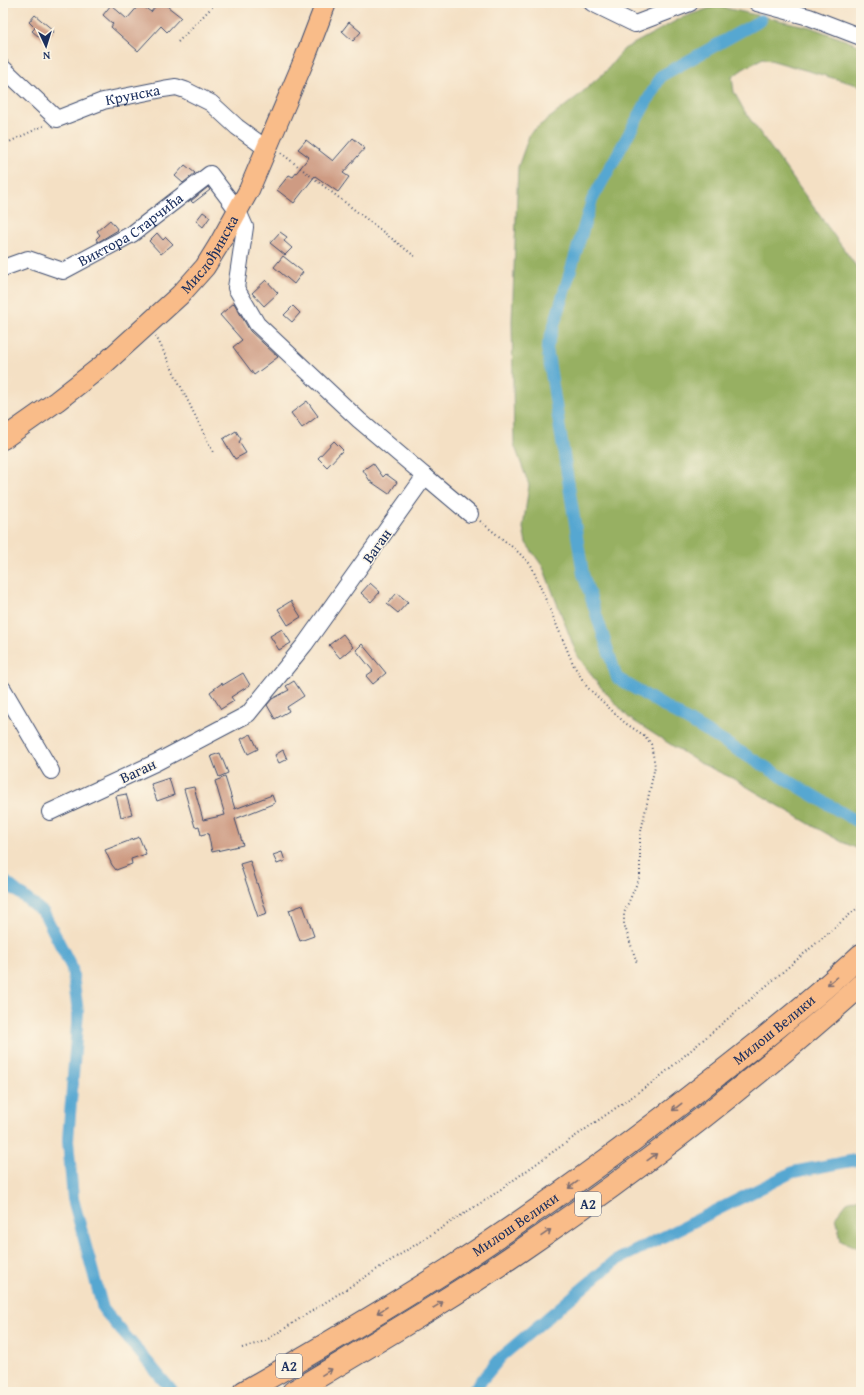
<svg xmlns="http://www.w3.org/2000/svg" width="864" height="1395" font-family="'Gentium Book Plus',serif">
  <style>
    .forest { fill: #97b062; stroke: #597060 }
    .lines { fill: none; stroke-linecap: round; stroke-linejoin: round }
    .canal { stroke: #57a7d1; stroke-width: 12 }
    .building { fill: #ce9b83 }
    .minor-casing { stroke: #3c4a6d; stroke-width: 18 }
    .major-casing { stroke: #3c4a6d; stroke-width: 22 }
    .highway-casing { stroke: #3c4a6d; stroke-width: 24 }
    .path { stroke: #3c4a6d; stroke-width: 2; stroke-dasharray: 1 3; stroke-linecap: butt }
    .minor { stroke: #fff; stroke-width: 16 }
    .major { stroke: #f9bc89; stroke-width: 20 }
    .highway { stroke: #f9bc89; stroke-width: 22 }
    .oneway { stroke: #7f6e71 }
    .labels { text-anchor: middle; stroke-width: 3; stroke-linejoin: round; paint-order: stroke }
    .shield { fill: #fcf5e5; stroke: #5e6a86; stroke-width: 1 }
    .shield-label { font-size: 14px; font-weight: bold; fill: #1b2f5e }
    .street-label { font-size: 15px; fill: #1b2f5e; stroke: #fcf5e5 }
  </style>
  <rect width="100%" height="100%" fill="#fcf5e5"/>
  <filter id="ink" filterUnits="userSpaceOnUse"><feTurbulence type="fractalNoise" baseFrequency=".025" numOctaves="2"/><feDisplacementMap in="SourceGraphic" scale="8" xChannelSelector="R" yChannelSelector="G"/><feConvolveMatrix kernelMatrix="1 2 1 2 8 2 1 2 1" color-interpolation-filters="sRGB"/></filter>
  <filter id="wash" filterUnits="userSpaceOnUse"><feTurbulence type="fractalNoise" baseFrequency=".012" numOctaves="4" result="noise"/><feDisplacementMap in="SourceGraphic" scale="16" xChannelSelector="R" yChannelSelector="G"/><feGaussianBlur stdDeviation="0.9" result="paint"/><feColorMatrix in="noise" values="0 0 0 0 0 0 0 0 0 0 0 0 0 0 0 0 0 1.4 0 .05"/><feComposite in="paint" operator="in"/></filter>
  <g filter="url(#wash)">
    <rect width="100%" height="100%" fill="#f4e0c4"/>
    <path class="forest" d="M 716,6 L 810,27 L 861,46 L 861,86 L 763,58 L 743,69 L 732,77 L 734,92 L 745,112 L 861,273 L 861,850 L 842,842 L 813,826 L 734,779 L 698,762 L 629,718 L 598,684 L 577,655 L 543,567 L 526,543 L 523,528 L 529,485 L 514,444 L 512,321 L 518,167 L 530,133 L 578,96 L 606,71 L 624,49 L 681,18 Z
      M 861,1197 L 861,1249 L 841,1241 L 836,1216 L 847,1202 Z"/>
    <g class="lines">
      <path class="canal" d="M 761,20 L 661,76 L 592,200 L 547,348 L 583,574 L 617,678 L 861,824
        M 3,880 L 44,913 L 72,968 L 78,1012 L 68,1140 L 73,1199 L 103,1309 L 173,1392
        M 472,1392 L 502,1356 L 615,1261 L 793,1172 L 861,1159"/>
    </g>
    <g id="blocks">
      <path class="building" d="M 158,3 L 163,3 L 181,17 L 167,32 L 161,26 L 138,51 L 111,27 L 113,24 L 103,15 L 111,5 L 127,19 L 140,4 L 151,12 Z
        M 35,15 L 54,31 L 44,41 L 32,31 L 35,28 L 29,22 Z
        M 349,22 L 361,32 L 353,41 L 342,31 Z
        M 353,138 L 365,148 L 343,173 L 349,177 L 338,192 L 315,176 L 294,203 L 277,190 L 289,175 L 293,177 L 309,157 L 298,149 L 306,140 L 333,161 Z
        M 185,165 L 195,173 L 183,183 L 175,176 Z
        M 208,187 L 210,190 L 193,203 L 191,201 Z
        M 203,212 L 210,217 L 203,227 L 196,221 Z
        M 110,220 L 118,230 L 98,242 L 96,239 L 100,235 L 97,231 Z
        M 280,232 L 287,237 L 284,241 L 292,248 L 285,255 L 270,243 Z
        M 157,233 L 163,240 L 166,237 L 173,244 L 161,254 L 149,241 Z
        M 283,256 L 303,272 L 294,284 L 274,267 Z
        M 266,280 L 278,293 L 264,306 L 252,293 Z
        M 234,303 L 250,331 L 278,357 L 254,375 L 233,347 L 242,340 L 220,315 Z
        M 293,306 L 300,313 L 292,322 L 284,315 Z
        M 307,401 L 318,416 L 302,428 L 291,413 Z
        M 236,431 L 241,439 L 239,442 L 246,453 L 235,459 L 223,439 Z
        M 334,441 L 343,450 L 327,467 L 318,458 Z
        M 373,463 L 383,477 L 386,474 L 397,482 L 389,494 L 370,481 L 363,470 Z
        M 370,583 L 380,592 L 371,602 L 361,593 Z
        M 397,593 L 408,602 L 398,613 L 387,604 Z
        M 291,601 L 301,617 L 288,625 L 278,609 Z
        M 282,629 L 291,643 L 279,650 L 270,636 Z
        M 343,634 L 353,647 L 340,658 L 329,645 Z
        M 362,644 L 386,673 L 373,684 L 366,676 L 373,671 L 356,650 Z
        M 243,673 L 250,685 L 231,697 L 234,701 L 221,709 L 210,692 L 222,683 L 223,685 Z
        M 294,681 L 304,696 L 287,707 L 289,711 L 275,719 L 267,705 L 272,699 L 289,690 L 286,686 Z
        M 251,734 L 258,749 L 248,754 L 241,739 Z
        M 283,750 L 287,759 L 279,763 L 275,755 Z
        M 220,753 L 228,773 L 219,777 L 211,756 Z
        M 225,777 L 235,809 L 272,795 L 275,803 L 235,819 L 243,845 L 212,852 L 208,833 L 201,835 L 199,826 L 195,827 L 184,789 L 194,787 L 203,820 L 225,815 L 215,781 Z
        M 169,778 L 174,795 L 157,801 L 151,784 Z
        M 126,794 L 132,814 L 121,817 L 116,796 Z
        M 139,837 L 146,854 L 131,859 L 132,864 L 116,870 L 112,865 L 105,850 Z
        M 282,852 L 285,861 L 277,864 L 273,855 Z
        M 250,861 L 267,914 L 258,917 L 240,864 Z
        M 303,905 L 314,936 L 300,941 L 289,910 Z"/>
    </g>
  </g>
  <g filter="url(#ink)">
    <use href="#blocks" fill-opacity="0" stroke="#3c4a6d" stroke-width="1"/>
    <g class="lines">
      <defs>
        <g id="minor">
          <path d="M 592,3 L 635,24 L 690,3"/>
          <path d="M 757,3 L 809,17 L 861,37"/>
          <path id="s1" d="M 3,68 L 57,119 L 103,101 L 163,89 L 176,87 L 185,90 L 211,103 L 237,127 L 267,149"/>
          <path id="s2" d="M 3,268 L 28,259 L 63,271 L 132,234 L 210,174 L 238,211 L 245,227 L 236,288 L 257,324 L 359,420 L 425,476 L 305,644 L 248,714 L 157,762 L 50,812"/>
          <path d="M 425,476 L 470,514"/>
          <path d="M 3,689 L 51,771"/>
        </g>
        <g id="major">
          <path id="s3" d="M 3,439 L 57,401 L 103,365 L 180,295 L 205,267 L 218,246 L 249,190 L 305,58 L 326,3"/>
        </g>
        <g id="highway">
          <path id="s4" d="M 244,1392 C 312,1353 380,1313 446,1271 C 536,1213 622,1150 706,1084 C 759,1043 812,1001 861,955"/>
          <path d="M 293,1392 C 369,1346 447,1301 520,1251 C 640,1170 753,1081 861,985"/>
        </g>
      </defs>
      <use href="#minor" class="minor-casing"/>
      <use href="#major" class="major-casing"/>
      <use href="#highway" class="highway-casing"/>
      <path class="path" d="M 178,42 L 216,3
        M 3,145 L 45,125
        M 281,153 L 417,258
        M 156,336 L 213,452
        M 480,521 L 516,550 L 531,565 L 574,666 L 587,687 L 625,723 L 645,736 L 651,744 L 655,766 L 640,836 L 640,876 L 624,913 L 624,924 L 637,963
        M 242,1348 L 265,1341 L 490,1197 L 547,1156 L 656,1080 L 861,905"/>
      <use href="#minor" class="minor"/>
      <use href="#major" class="major"/>
      <use href="#highway" class="highway"/>
    </g>
    <defs><path id="oneway-shaft" d="M-6 0H5M1.5-3L5.5 0L1.5 3" fill="none" stroke-width="1.6" stroke-linecap="round" stroke-linejoin="round"/></defs>
    <g class="oneway">
      <use href="#oneway-shaft" transform="translate(832 981) rotate(140)"/>
      <use href="#oneway-shaft" transform="translate(677 1107) rotate(142)"/>
      <use href="#oneway-shaft" transform="translate(652 1157) rotate(-36)"/>
      <use href="#oneway-shaft" transform="translate(573 1185) rotate(144)"/>
      <use href="#oneway-shaft" transform="translate(546 1233) rotate(-35)"/>
      <use href="#oneway-shaft" transform="translate(438 1305) rotate(-32)"/>
      <use href="#oneway-shaft" transform="translate(382 1310) rotate(148)"/>
      <use href="#oneway-shaft" transform="translate(327 1372) rotate(-31)"/>
    </g>
  </g>
  <g class="labels">
    <g class="shield">
      <rect x="575" y="1192" width="26" height="24" rx="3"/>
      <rect x="276" y="1354" width="26" height="24" rx="3"/>
    </g>
    <g class="shield-label">
      <text x="588" y="1209">A2</text>
      <text x="289" y="1371">A2</text>
    </g>
    <g class="street-label">
      <text dy="5" stroke="none"><textPath href="#s1" startOffset="154">Крунска</textPath></text>
      <text dy="5" stroke="none"><textPath href="#s2" startOffset="143">Виктора Старчића</textPath></text>
      <text dy="5" stroke="none"><textPath href="#s3" startOffset="279">Мислођинска</textPath></text>
      <text transform="translate(377 546) rotate(-55)" y="5">Ваган</text>
      <text transform="translate(138 771) rotate(-25)" y="5">Ваган</text>
      <text dy="5" stroke="none"><textPath href="#s4" startOffset="643">Милош Велики</textPath></text>
      <text dy="5" stroke="none"><textPath href="#s4" startOffset="319">Милош Велики</textPath></text>
    </g>
  </g>
  <rect width="864" height="1395" fill="none" stroke="#fcf5e5" stroke-width="16"/>
  <g transform="translate(46 46) rotate(176)" stroke="#fcf5e5" stroke-width="3" paint-order="stroke">
  <path d="M0-3L7 15L0 10L-7 15Z" fill="#1b2f5e"/>
  <text y="-6" font-size="11" font-weight="bold" text-anchor="middle" fill="#1b2f5e">N</text>
  </g>
</svg>
